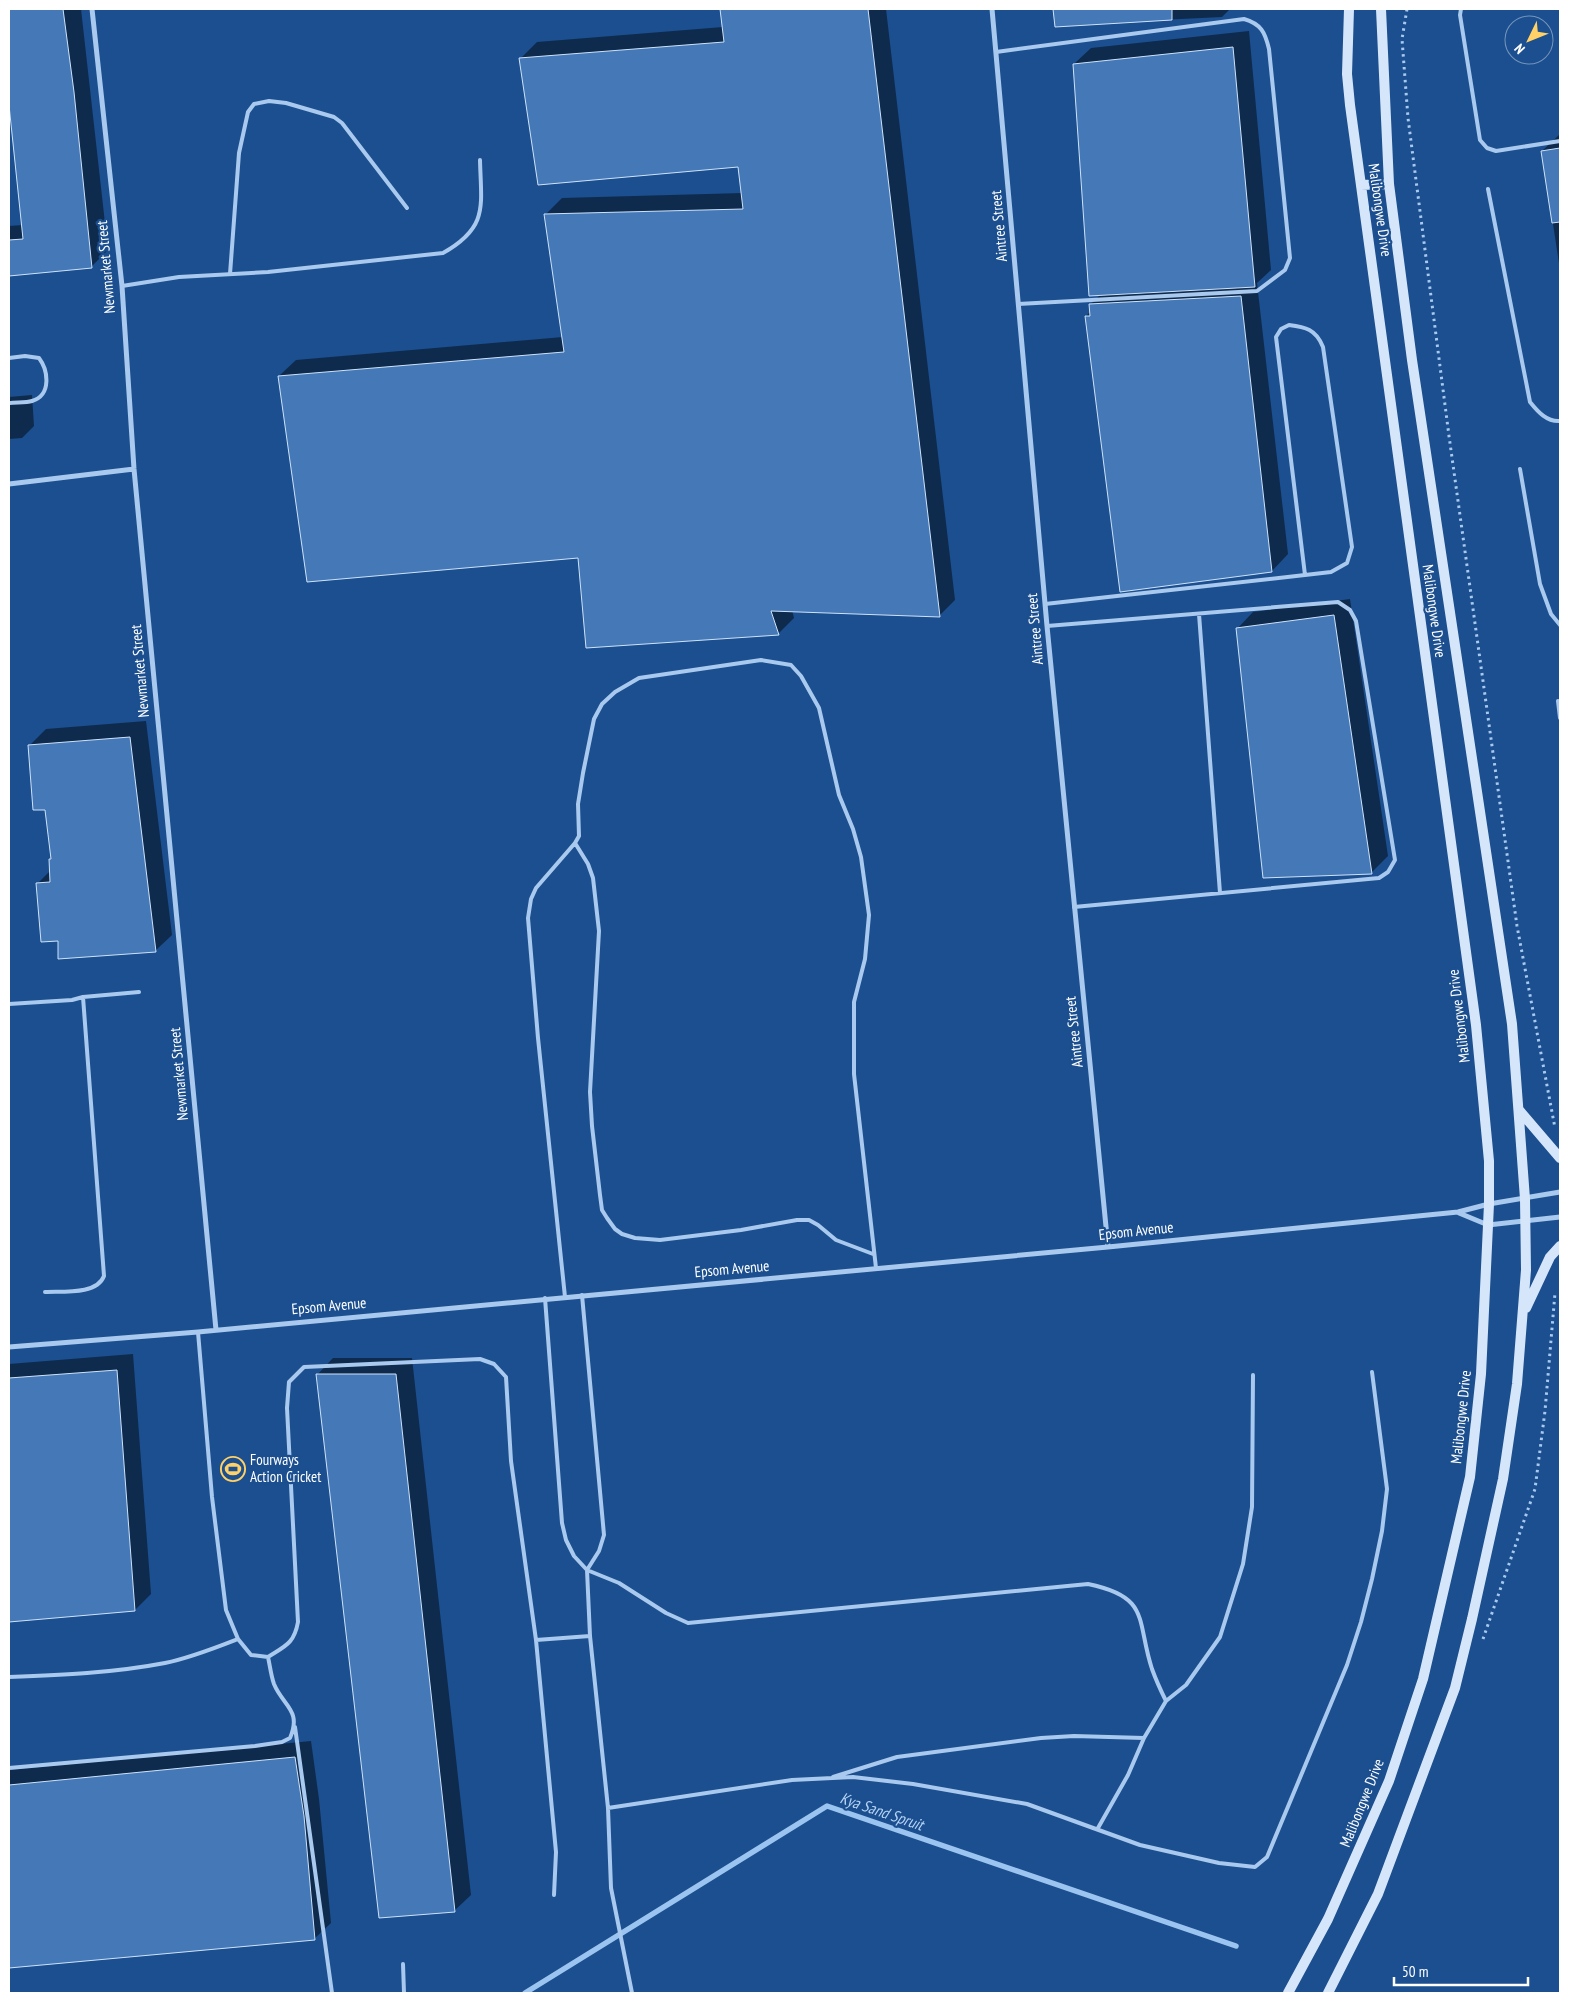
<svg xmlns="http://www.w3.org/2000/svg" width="1569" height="2002" font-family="'PT Sans Narrow',sans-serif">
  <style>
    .shadow { fill: #0007 }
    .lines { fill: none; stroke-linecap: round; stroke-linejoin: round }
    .stream { stroke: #9cc4f0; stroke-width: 5.5 }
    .building { fill: #4478b7; stroke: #cfe3fa }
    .path { stroke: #a9c9ee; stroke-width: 3; stroke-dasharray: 2.5 4; stroke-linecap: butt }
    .lane { stroke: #a9c9ee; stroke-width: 4 }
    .street { stroke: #a9c9ee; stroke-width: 5 }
    .secondary { stroke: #d6e6fa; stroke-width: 10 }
    .labels { text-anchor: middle; stroke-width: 4.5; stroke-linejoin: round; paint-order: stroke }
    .street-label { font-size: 15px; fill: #fff; stroke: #1b4f8f }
    .poi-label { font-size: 15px; fill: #fff; stroke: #1b4f8f; text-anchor: start }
    .water-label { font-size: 16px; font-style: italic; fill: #b5d3f5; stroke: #1b4f8f }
  </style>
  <rect width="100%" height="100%" fill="#1b4f8f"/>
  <path class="shadow" d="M 9,9 L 81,9 L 108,250 L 92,266 L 9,275 L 9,226 L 23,225 L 9,97 Z
    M 721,9 L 886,9 L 955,600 L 939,616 L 792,610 L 794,618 L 778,634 L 579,556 L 279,376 L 296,360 L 563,337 L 546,214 L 562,198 L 743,193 L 740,165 L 521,58 L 537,42 L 723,27 Z
    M 1055,9 L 1230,9 L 1222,17 L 1056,25 Z
    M 1249,31 L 1271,270 L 1257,283 L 1288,554 L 1272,571 L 1086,316 L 1091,311 L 1091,304 L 1100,295 L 1074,64 L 1091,48 Z
    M 1559,135 L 1560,135 L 1560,270 L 1542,151 Z
    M 32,395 L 34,426 L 22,438 L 9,439 L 9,397 Z
    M 1350,599 L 1388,856 L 1371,873 L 1237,629 L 1253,612 Z
    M 146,721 L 172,935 L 155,951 L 59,940 L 37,884 L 51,870 L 50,859 L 52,857 L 46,809 L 29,746 L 46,729 Z
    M 133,1354 L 151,1594 L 135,1610 L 9,1620 L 9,1364 Z
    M 333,1358 L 412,1358 L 471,1895 L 454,1911 L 317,1375 Z
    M 311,1741 L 319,1799 L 331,1923 L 314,1939 L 9,1967 L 9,1770 Z"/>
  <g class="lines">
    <path class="stream" d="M 525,1993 L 827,1806 L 1236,1946"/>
  </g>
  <path class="building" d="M 9,9 L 63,9 L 74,92 L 92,268 L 9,276 L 9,240 L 23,239 L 9,105 Z
    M 720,9 L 868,9 L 940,617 L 771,611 L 779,635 L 586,648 L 578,558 L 307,582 L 278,376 L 564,352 L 544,214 L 743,209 L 738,167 L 538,185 L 519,58 L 724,42 Z
    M 1053,9 L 1172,9 L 1172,20 L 1055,27 Z
    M 1233,47 L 1255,287 L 1089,296 L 1073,64 Z
    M 1560,148 L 1560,222 L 1552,223 L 1541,151 Z
    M 1241,296 L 1272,572 L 1120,592 L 1085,316 L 1090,316 L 1089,304 Z
    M 1334,615 L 1372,874 L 1263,878 L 1236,628 Z
    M 130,737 L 156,952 L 58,959 L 58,941 L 41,942 L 36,883 L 50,882 L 49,859 L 51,859 L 45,810 L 33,810 L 28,745 Z
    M 117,1370 L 135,1611 L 9,1622 L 9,1378 Z
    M 316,1374 L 396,1374 L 455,1912 L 379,1918 Z
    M 295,1757 L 304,1816 L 315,1940 L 9,1968 L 9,1785 Z"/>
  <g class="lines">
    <path class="path" d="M 1407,9 L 1402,39 L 1408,118 L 1449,436 L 1517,926 L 1555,1128
      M 1483,1639 L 1535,1489 L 1545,1411 L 1555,1293"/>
    <path class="lane" d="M 1461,9 L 1460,15 L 1480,140 L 1487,148 L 1496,151 L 1560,141
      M 996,52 L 1244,19 C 1261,24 1265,32 1269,49 L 1290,258 L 1285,270 L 1257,291 L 1018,304
      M 1488,189 L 1530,402 C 1538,412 1547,422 1560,421
      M 230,274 L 239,153 L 248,112 L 254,104 L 269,101 L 286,103 L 334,117 L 342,123 L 407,208
      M 122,286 L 179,277 L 268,272 L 443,253 C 489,227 481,206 480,160
      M 9,358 L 25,356 L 39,358 C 48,370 52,395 32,401 C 26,403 16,402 9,403
      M 1520,469 L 1540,584 L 1551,614 L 1560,625
      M 1045,604 L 1305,575 L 1331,572 L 1347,563 L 1352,547 L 1323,347 C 1316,329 1305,327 1289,325 L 1281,329 L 1276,337 L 1305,575
      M 1199,614 L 1220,893
      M 1047,626 L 1338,602 L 1350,610 L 1356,621 L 1395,860 L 1388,872 L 1379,878 L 1074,907
      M 1558,701 L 1560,718
      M 575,843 L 588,864 L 593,878 L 599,931 L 590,1092 L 592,1126 L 600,1195 L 602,1210 L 607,1218 L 615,1229 L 622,1234 L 635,1238 L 660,1240 L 741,1230 L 797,1220 L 809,1220 L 818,1225 L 836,1240 L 873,1254
      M 83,997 L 139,992
      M 9,1004 L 72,1000 L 83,997 L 104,1276 C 97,1295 62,1291 45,1292
      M 565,1297 L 538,1038 L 528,918 L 531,899 L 536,888 L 575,843 L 579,836 L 578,804 L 583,773 L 594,719 L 602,704 L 615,692 L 639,678 L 761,660 L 791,665 L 801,676 L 819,708 L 839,795 L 853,829 L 861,857 L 869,915 L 865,959 L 854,1002 L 854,1074 L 876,1268
      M 545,1298 L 562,1523 L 566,1540 L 574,1556 L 587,1570 L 619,1583 L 666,1613 L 688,1623 L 1088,1584 C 1151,1597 1136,1620 1152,1669 C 1156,1680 1161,1691 1166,1701
      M 590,1636 L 608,1808 L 611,1888 L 632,1993
      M 268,1657 C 285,1646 294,1644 298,1622 L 287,1408 L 289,1382 L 304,1367 L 480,1359 L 494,1364 L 506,1377 L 511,1461 L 536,1640
      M 9,1677 C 61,1675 113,1673 165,1663 C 190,1658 215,1648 238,1639
      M 295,1727 L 332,1993
      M 9,1768 L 255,1746 L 282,1742 L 290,1738 C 302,1710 283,1706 274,1684 C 271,1676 270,1666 268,1657 L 251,1655 L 238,1639 L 226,1610 L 212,1497 L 198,1332
      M 833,1777 L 897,1757 L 1041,1738 L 1074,1736 L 1144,1738
      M 608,1808 L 792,1780 L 853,1777 L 913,1784 L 1027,1804 L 1140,1845 L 1219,1863 L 1255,1867 L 1267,1857 L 1347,1665 L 1361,1622 L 1372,1579 L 1382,1531 L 1387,1489 L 1372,1372
      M 1098,1828 L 1128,1775 L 1144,1738 L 1166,1701 L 1186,1685 L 1220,1637 L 1243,1564 L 1252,1507 L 1253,1375
      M 554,1895 L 556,1852 L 536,1640 L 590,1636 L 587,1570 L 599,1551 L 604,1535 L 582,1295
      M 403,1964 L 404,1993"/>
    <path class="street" d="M 92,9 L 122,286 L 134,469 L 216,1330
      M 992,9 L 1047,626 L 1108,1247
      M 9,484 L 134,469
      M 1459,1213 L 1488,1225 L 1560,1217
      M 9,1347 L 198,1332 L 1108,1247 L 1458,1212 L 1489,1204 L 1560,1192"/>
    <path class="secondary" d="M 1361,185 L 1389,184
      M 1519,1110 L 1560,1158
      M 1526,1308 L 1550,1257 L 1560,1246
      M 1288,1993 L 1328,1919 L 1389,1781 L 1423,1679 L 1470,1477 L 1481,1374 L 1489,1204 L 1489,1161 L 1476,1025 L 1350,105 L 1347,74 L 1349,9
      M 1328,1993 L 1378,1894 L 1455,1688 L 1472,1619 L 1503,1479 L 1517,1384 L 1526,1270 L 1525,1199 L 1512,1024 L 1412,360 L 1389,184 L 1381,9"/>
  </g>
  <defs>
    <symbol id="stadium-ring" viewBox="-11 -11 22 22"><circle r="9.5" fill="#1b4f8f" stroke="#ffd166" stroke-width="1.5"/><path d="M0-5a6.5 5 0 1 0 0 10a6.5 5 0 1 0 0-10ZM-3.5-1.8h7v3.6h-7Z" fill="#ffd166"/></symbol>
  </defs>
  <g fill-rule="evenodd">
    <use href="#stadium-ring" x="219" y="1455" width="28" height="28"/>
  </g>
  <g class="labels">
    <g class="street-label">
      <text transform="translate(1380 210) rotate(82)" y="5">Malibongwe Drive</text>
      <text transform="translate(999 226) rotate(-95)" y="5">Aintree Street</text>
      <text transform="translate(106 267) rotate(-95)" y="5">Newmarket Street</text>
      <text transform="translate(1434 611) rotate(82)" y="5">Malibongwe Drive</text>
      <text transform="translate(1035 629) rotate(-95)" y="5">Aintree Street</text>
      <text transform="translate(140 671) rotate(-95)" y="5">Newmarket Street</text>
      <text transform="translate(1459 1016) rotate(-97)" y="5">Malibongwe Drive</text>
      <text transform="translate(1074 1032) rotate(-96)" y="5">Aintree Street</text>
      <text transform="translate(179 1074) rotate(-95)" y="5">Newmarket Street</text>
      <text transform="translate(1136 1231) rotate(-6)" y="5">Epsom Avenue</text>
      <text transform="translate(732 1269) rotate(-5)" y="5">Epsom Avenue</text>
      <text transform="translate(329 1306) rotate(-5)" y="5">Epsom Avenue</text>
      <text transform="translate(1461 1417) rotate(-84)" y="5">Malibongwe Drive</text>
      <text transform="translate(1362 1803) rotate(-68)" y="5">Malibongwe Drive</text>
    </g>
    <g class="poi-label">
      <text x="250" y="1465">Fourways<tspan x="250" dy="17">Action Cricket</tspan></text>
    </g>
    <g class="water-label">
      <text transform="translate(882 1811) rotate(19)" y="6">Kya Sand Spruit</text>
    </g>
  </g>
  <rect width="1569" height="2002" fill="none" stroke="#ffffff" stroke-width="20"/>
  <g transform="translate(1529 40) rotate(227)"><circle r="24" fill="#1b4f8f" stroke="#7695bc"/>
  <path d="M0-4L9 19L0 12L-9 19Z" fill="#ffd166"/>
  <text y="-8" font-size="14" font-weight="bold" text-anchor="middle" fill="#ffffff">N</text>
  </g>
  <path d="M1394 1977v8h134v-8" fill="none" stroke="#ffffff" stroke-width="2.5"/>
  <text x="1402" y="1977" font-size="15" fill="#ffffff" stroke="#1b4f8f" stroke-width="4" paint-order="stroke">50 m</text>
</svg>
